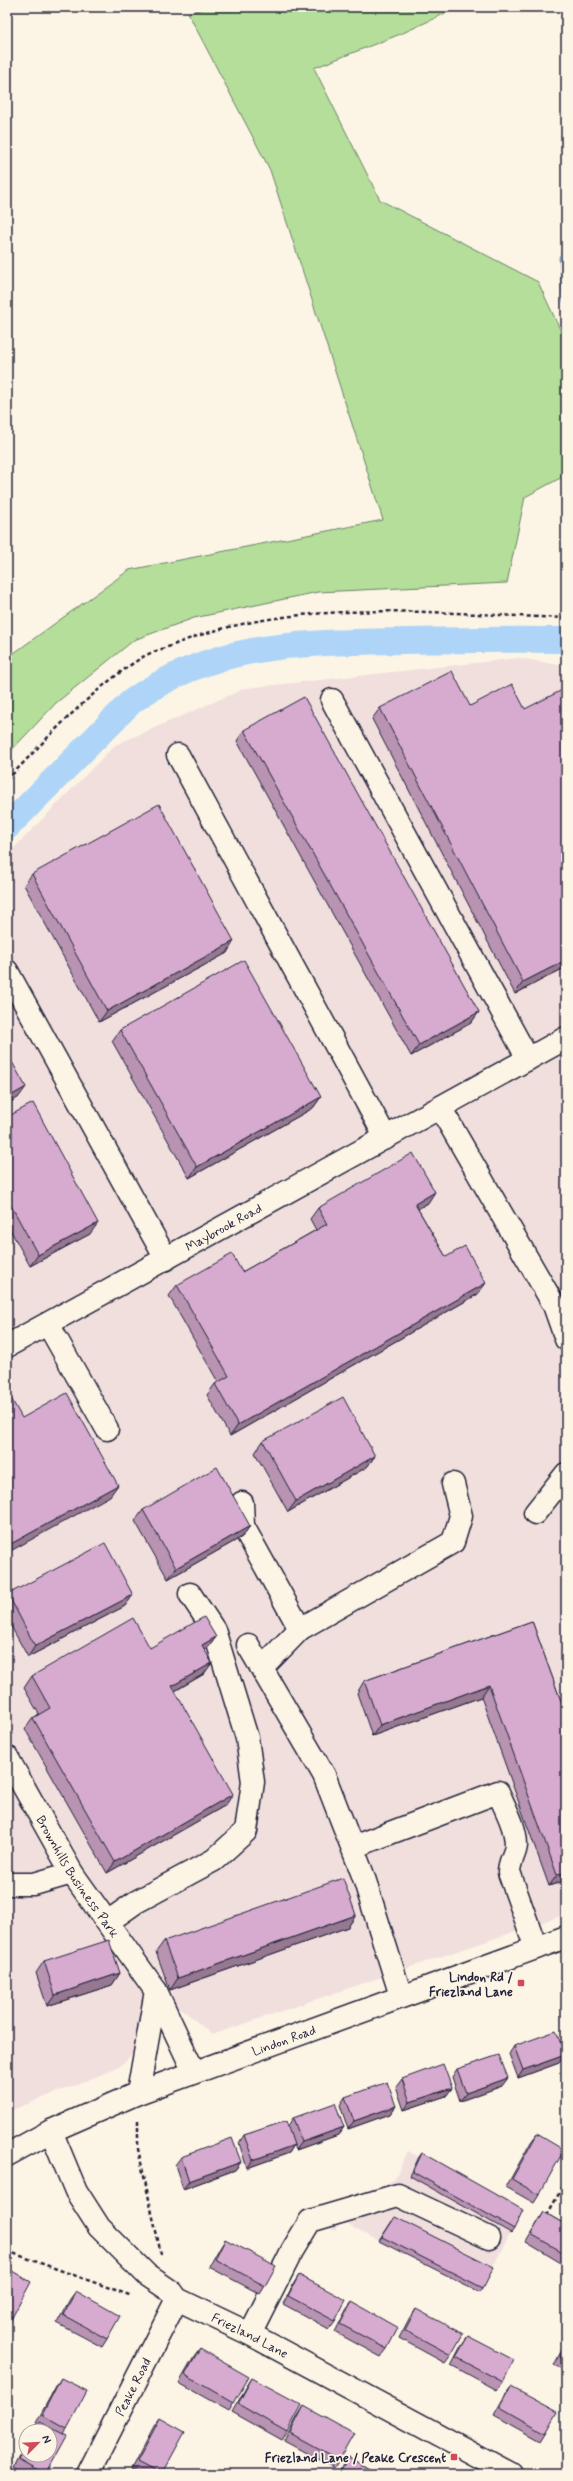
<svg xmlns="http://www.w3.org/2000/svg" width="573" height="2481" font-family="Mynerve,sans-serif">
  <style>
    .built { fill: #f1dfde }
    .green { fill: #b4de9a; stroke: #6b806a }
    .water { fill: #aed5f8; stroke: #768dac }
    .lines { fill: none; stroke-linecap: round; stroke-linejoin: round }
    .canal { stroke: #aed5f8; stroke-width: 26 }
    .minor-casing { stroke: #22223b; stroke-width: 25 }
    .major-casing { stroke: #22223b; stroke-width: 25 }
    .path { stroke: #22223b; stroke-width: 2.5; stroke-dasharray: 4 3; stroke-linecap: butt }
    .minor { stroke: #fcf5e5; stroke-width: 22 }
    .major { stroke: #fcf5e5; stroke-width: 22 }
    .wall { fill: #b893b2; stroke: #22223b }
    .shaded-wall { fill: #967891; stroke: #22223b }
    .building { fill: #d6abcf; stroke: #22223b }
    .poi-dot { fill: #d1495b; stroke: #fcf5e5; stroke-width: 1.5 }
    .labels { text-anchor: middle; stroke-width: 3.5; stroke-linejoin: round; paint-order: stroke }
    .street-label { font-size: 13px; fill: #22223b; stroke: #fcf5e5 }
    .poi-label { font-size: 13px; font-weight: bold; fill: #22223b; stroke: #fcf5e5; text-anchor: end }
  </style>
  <rect width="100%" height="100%" fill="#fcf5e5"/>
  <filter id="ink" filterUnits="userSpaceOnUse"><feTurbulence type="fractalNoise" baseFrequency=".025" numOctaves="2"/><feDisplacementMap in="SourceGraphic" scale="8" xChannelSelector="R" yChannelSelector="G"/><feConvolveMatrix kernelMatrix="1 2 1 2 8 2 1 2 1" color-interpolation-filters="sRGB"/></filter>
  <g filter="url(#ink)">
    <path class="built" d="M 519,658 L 566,666 L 566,1914 L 212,2035 L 180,2007 L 118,2068 L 7,2112 L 7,855 L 115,745 L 246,688 Z
      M 408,2151 L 520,2214 L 480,2292 L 355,2229 L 343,2219 L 335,2231 L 309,2216 L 394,2180 Z"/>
    <path class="green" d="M 209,7 L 459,7 L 403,33 L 314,68 L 380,200 L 538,282 L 566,342 L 566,475 L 525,497 L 507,583 L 318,592 L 194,618 L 134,640 L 56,703 L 7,755 L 7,658 L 129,570 L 383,520 L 270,170 L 188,13 Z"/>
    <path class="water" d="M 566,247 L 566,306 L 563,301 L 559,257 Z"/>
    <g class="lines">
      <path class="canal" d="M 7,827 L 131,702 C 214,641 304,643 403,641 C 457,640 511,639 566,640"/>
      <defs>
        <g id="minor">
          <path d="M 332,700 L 528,1059"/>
          <path d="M 178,755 L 386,1138"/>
          <path d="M 7,971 L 166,1259"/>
          <path d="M 441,1109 L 554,1305 L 566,1339"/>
          <path d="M 48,1324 L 107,1429"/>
          <path id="s1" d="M 7,1346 L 566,1038"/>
          <path d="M 242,1503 L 243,1526 L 300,1629"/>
          <path d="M 535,1513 L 566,1474"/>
          <path d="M 248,1645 L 324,1775 L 363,1875 L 401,1996"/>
          <path d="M 262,1668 L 300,1629 L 453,1542 L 461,1516 L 453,1484"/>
          <path id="s2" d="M 7,1757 L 72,1873 L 156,1991 L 194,2072"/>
          <path d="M 353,1847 L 498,1792 C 505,1808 516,1827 516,1845 C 516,1853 509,1861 509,1872 L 536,1948"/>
          <path d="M 7,1884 L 34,1884 L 72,1873"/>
          <path d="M 109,1921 L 136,1902 L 214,1860 L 246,1831 L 253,1782 L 247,1738 L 214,1630 L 190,1594"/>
          <path d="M 138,2093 L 156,1991"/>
          <path id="s3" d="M 51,2131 L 76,2191 L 99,2227 L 147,2275 L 172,2292 L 177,2299 L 250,2334 L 511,2474"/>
          <path d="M 250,2334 L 292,2251 L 310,2221 L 398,2195 L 489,2238"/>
          <path id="s4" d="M 88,2474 L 177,2299"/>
        </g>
        <g id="major">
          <path id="s5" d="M 7,2155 L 51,2131 L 138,2093 L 566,1937"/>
        </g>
      </defs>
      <use href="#minor" class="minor-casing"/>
      <use href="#major" class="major-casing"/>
      <path class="path" d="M 7,780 C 49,736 90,691 141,658 C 152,651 167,648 178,643 C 298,596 440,614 566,618
        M 138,2120 L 138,2149 L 161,2254
        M 547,2215 L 566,2181
        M 7,2251 L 132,2296"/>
      <use href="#minor" class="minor"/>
      <use href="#major" class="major"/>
    </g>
    <path class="wall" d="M 470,706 L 525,709 L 566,967 L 515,994 L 372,719 L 380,708 Z
      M 244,730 L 479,1012 L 471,1023 L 411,1056 L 237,741 Z
      M 32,874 L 227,953 L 99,1022 L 24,885 Z
      M 120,1030 L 321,1097 L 313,1108 L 189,1178 L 112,1041 Z
      M 7,1117 L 90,1234 L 30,1266 L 7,1224 Z
      M 428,1203 L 418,1209 L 446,1257 L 478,1294 L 230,1436 L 207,1395 L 215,1384 L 218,1382 L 169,1296 L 177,1285 L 242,1272 L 316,1230 L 310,1219 L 318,1208 Z
      M 263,1441 L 375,1456 L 367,1467 L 288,1512 L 255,1453 Z
      M 143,1510 L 250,1526 L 242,1537 L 168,1579 L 135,1521 Z
      M 8,1594 L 133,1595 L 125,1606 L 28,1657 L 7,1619 L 7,1596 Z
      M 532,1621 L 566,1715 L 566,1880 L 549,1886 L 481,1697 L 372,1736 L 357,1693 L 364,1681 Z
      M 216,1637 L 208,1648 L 205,1650 L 204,1674 L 175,1691 L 226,1805 L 107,1873 L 25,1729 L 33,1718 L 39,1714 L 24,1688 L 32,1676 L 150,1648 Z
      M 356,1915 L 348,1927 L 170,1990 L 156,1952 L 164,1941 Z
      M 44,1961 L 120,1973 L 112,1985 L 47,2006 L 36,1973 Z
      M 514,2046 L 565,2055 L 559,2063 L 518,2078 L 509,2054 Z
      M 457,2069 L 502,2086 L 460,2101 L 452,2077 Z
      M 402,2079 L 452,2088 L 446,2096 L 404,2110 L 396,2087 Z
      M 345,2097 L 396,2106 L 390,2114 L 348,2129 L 340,2105 Z
      M 293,2118 L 344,2127 L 338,2135 L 296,2150 L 294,2145 L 289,2153 L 247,2168 L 239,2143 L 244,2135 L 288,2126 Z
      M 537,2134 L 539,2195 L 534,2203 L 506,2187 L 531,2142 Z
      M 422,2153 L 514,2229 L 511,2233 L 410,2176 L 419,2157 Z
      M 181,2157 L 241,2162 L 235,2170 L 183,2189 L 175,2165 Z
      M 544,2212 L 566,2225 L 566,2266 L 526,2242 L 539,2220 Z
      M 392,2221 L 483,2288 L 480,2292 L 379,2241 Z
      M 225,2239 L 265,2286 L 260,2294 L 209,2267 L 220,2247 Z
      M 299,2275 L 335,2321 L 329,2329 L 283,2304 L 294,2283 Z
      M 76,2291 L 107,2339 L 102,2347 L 57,2323 L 70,2299 Z
      M 352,2302 L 387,2349 L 381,2357 L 335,2332 L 346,2310 Z
      M 416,2309 L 451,2355 L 445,2363 L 399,2338 L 410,2317 Z
      M 468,2336 L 503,2382 L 497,2390 L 451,2365 L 462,2344 Z
      M 566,2342 L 566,2371 L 554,2365 Z
      M 200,2349 L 234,2403 L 229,2411 L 179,2383 L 194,2357 Z
      M 61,2378 L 67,2429 L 63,2434 L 46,2474 L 26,2474 L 14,2467 L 26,2444 L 26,2455 L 50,2431 L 33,2431 L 38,2424 L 36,2423 L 56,2386 Z
      M 252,2378 L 287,2432 L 282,2440 L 232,2412 L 247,2386 Z
      M 511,2387 L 546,2433 L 541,2441 L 494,2415 L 505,2395 Z
      M 304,2406 L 339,2460 L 334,2468 L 284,2441 L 299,2414 Z
      M 160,2418 L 162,2474 L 139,2474 L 131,2470 L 154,2426 Z
      M 348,2457 L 378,2474 L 338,2474 L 342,2465 Z"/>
    <path class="shaded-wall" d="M 234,941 L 227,953 L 99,1022 L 107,1011 Z
      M 566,960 L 566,967 L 515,994 L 523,982 Z
      M 479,1012 L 471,1023 L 411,1056 L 419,1045 Z
      M 26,1087 L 18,1098 L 7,1104 L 7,1098 Z
      M 321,1097 L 313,1108 L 189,1178 L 197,1167 Z
      M 435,1192 L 428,1203 L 407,1215 L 415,1204 Z
      M 98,1223 L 90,1234 L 30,1266 L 38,1255 Z
      M 486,1283 L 478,1294 L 230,1436 L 238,1425 Z
      M 375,1456 L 367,1467 L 288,1512 L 296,1501 Z
      M 118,1485 L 110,1496 L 7,1553 L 7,1546 Z
      M 250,1526 L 242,1537 L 168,1579 L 176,1568 Z
      M 133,1595 L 125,1606 L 28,1657 L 35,1646 Z
      M 216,1637 L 208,1648 L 194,1656 L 202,1645 Z
      M 212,1663 L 204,1674 L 164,1697 L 172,1686 Z
      M 489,1685 L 481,1697 L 372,1736 L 380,1725 Z
      M 233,1794 L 226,1805 L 107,1873 L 115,1862 Z
      M 566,1872 L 566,1880 L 549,1886 L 557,1875 Z
      M 356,1915 L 348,1927 L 170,1990 L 178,1978 Z
      M 120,1973 L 112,1985 L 47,2006 L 55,1995 Z
      M 565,2055 L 559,2063 L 518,2078 L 523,2070 Z
      M 508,2078 L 502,2086 L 460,2101 L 466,2093 Z
      M 452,2088 L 446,2096 L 404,2110 L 410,2102 Z
      M 396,2106 L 390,2114 L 348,2129 L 354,2121 Z
      M 344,2127 L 338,2135 L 296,2150 L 302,2142 Z
      M 294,2145 L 289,2153 L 247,2168 L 253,2160 Z
      M 241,2162 L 235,2170 L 183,2189 L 189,2181 Z"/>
    <path class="building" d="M 452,671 L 470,706 L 512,684 L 525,709 L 566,688 L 566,960 L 523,982 L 380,708 Z
      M 304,697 L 479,1012 L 419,1045 L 244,730 Z
      M 159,804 L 234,941 L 107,1011 L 32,874 Z
      M 244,960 L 321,1097 L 197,1167 L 120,1030 Z
      M 7,1053 L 26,1087 L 7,1098 Z
      M 33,1103 L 98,1223 L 38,1255 L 7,1198 L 7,1117 Z
      M 413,1153 L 435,1192 L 415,1204 L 446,1257 L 465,1246 L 486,1283 L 238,1425 L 215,1384 L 229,1376 L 177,1285 L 232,1254 L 242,1272 L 327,1224 L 318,1208 Z
      M 7,1391 L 22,1418 L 67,1393 L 118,1485 L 7,1546 Z
      M 343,1397 L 375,1456 L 296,1501 L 263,1441 Z
      M 217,1467 L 250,1526 L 176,1568 L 143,1510 Z
      M 105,1543 L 133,1595 L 35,1646 L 8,1594 Z
      M 204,1617 L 216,1637 L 202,1645 L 212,1663 L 172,1686 L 233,1794 L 115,1862 L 33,1718 L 50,1708 L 32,1676 L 133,1618 L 150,1648 Z
      M 532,1621 L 566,1715 L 566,1872 L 557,1875 L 489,1685 L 380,1725 L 364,1681 Z
      M 343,1878 L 356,1915 L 178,1978 L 164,1941 Z
      M 109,1940 L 120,1973 L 55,1995 L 44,1961 Z
      M 556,2031 L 565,2055 L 523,2070 L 514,2046 Z
      M 499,2055 L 508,2078 L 466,2093 L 457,2069 Z
      M 443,2064 L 452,2088 L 410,2102 L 402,2079 Z
      M 387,2082 L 396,2106 L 354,2121 L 345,2097 Z
      M 335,2103 L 344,2127 L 302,2142 L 293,2118 Z
      M 286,2121 L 294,2145 L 253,2160 L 244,2135 Z
      M 537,2134 L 564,2150 L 539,2195 L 512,2179 Z
      M 232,2138 L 241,2162 L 189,2181 L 181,2157 Z
      M 422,2153 L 523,2210 L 514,2229 L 413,2172 Z
      M 544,2212 L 566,2225 L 566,2254 L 531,2234 Z
      M 395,2217 L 494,2267 L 483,2288 L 382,2237 Z
      M 225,2239 L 276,2266 L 265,2286 L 215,2259 Z
      M 7,2268 L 31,2282 L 7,2327 Z
      M 299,2275 L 346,2300 L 335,2321 L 288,2296 Z
      M 76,2291 L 120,2316 L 107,2339 L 63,2315 Z
      M 352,2302 L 398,2328 L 387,2349 L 340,2324 Z
      M 416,2309 L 463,2334 L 451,2355 L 405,2330 Z
      M 468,2336 L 514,2360 L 503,2382 L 456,2357 Z
      M 566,2345 L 566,2360 L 560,2357 Z
      M 200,2349 L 249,2377 L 234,2403 L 185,2375 Z
      M 61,2378 L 87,2391 L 67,2429 L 42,2415 Z
      M 252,2378 L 302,2405 L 287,2432 L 238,2404 Z
      M 511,2387 L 558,2412 L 546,2433 L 500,2407 Z
      M 304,2406 L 354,2434 L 339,2460 L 290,2433 Z
      M 160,2418 L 185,2432 L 162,2474 L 160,2474 L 137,2462 Z
      M 40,2422 L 67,2436 L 46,2474 L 19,2459 L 26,2447 L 26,2455 L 50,2455 L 50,2431 L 35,2431 Z
      M 348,2457 L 378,2474 L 339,2474 Z"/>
  </g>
  <g class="poi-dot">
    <rect x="517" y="1979" width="8" height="8" rx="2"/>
    <rect x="450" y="2453" width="8" height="8" rx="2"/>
  </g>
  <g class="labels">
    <g class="street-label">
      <text dy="5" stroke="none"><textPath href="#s1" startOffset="247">Maybrook Road</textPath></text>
      <text dy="5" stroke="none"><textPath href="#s2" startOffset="139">Brownhills Business Park</textPath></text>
      <text dy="5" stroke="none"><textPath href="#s5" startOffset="300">Lindon Road</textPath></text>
      <text dy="5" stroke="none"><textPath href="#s3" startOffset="296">Friezland Lane</textPath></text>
      <text dy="5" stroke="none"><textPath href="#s4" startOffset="98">Peake Road</textPath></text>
    </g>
    <g class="poi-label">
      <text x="513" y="1981">Lindon Rd /<tspan x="513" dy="15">Friezland Lane</tspan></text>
      <text x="446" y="2462">Friezland Lane / Peake Crescent</text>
    </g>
  </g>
  <rect width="573" height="2481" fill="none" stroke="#fcf5e5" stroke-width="24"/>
  <rect x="12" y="12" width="549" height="2457" fill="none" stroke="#22223b" stroke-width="1.5" filter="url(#ink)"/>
  <g transform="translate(38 2443) rotate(66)"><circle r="19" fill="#fcf5e5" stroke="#a5a1a1"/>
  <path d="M0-3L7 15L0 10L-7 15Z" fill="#d1495b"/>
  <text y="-6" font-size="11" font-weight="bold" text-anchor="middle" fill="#22223b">N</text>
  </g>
</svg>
